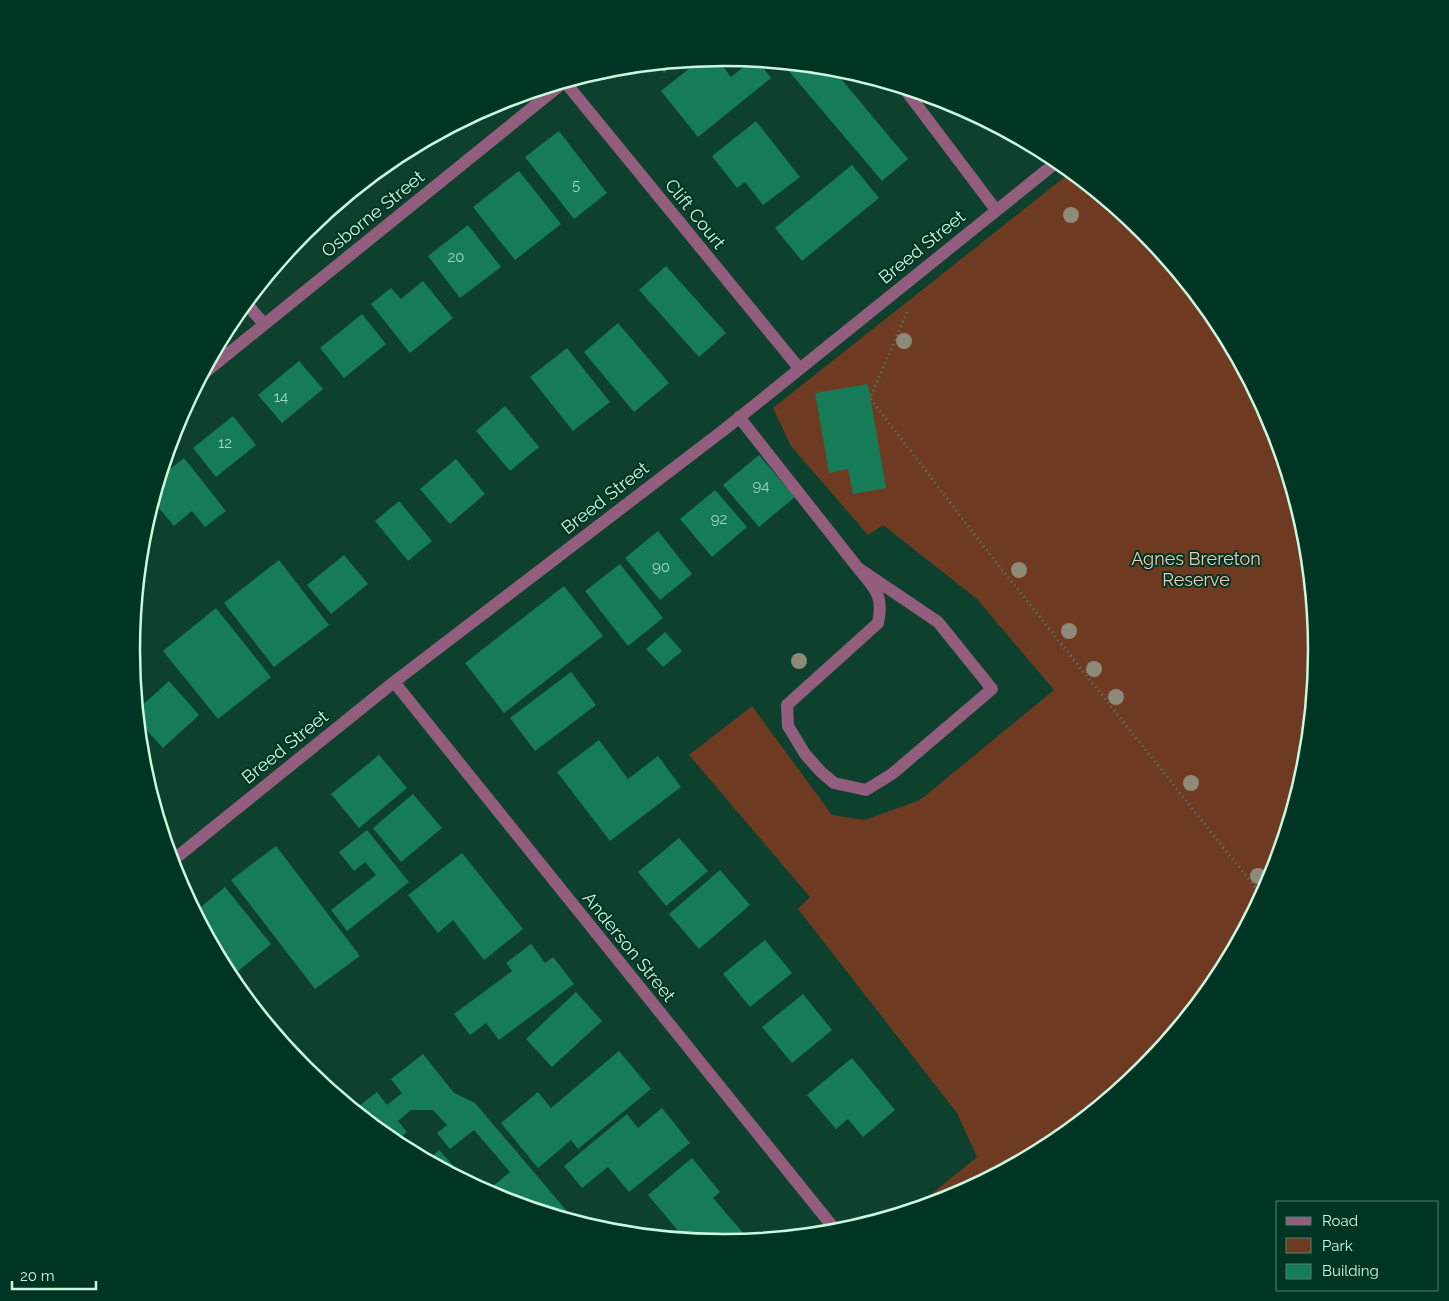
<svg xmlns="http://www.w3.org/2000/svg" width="1449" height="1301" font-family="Raleway,sans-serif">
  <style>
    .green { fill: #6f3a22 }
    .building { fill: #167c58 }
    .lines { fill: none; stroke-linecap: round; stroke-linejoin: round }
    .path { stroke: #53836f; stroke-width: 3; stroke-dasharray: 1 4; stroke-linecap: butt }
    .minor { stroke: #935e7e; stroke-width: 12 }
    .tree { fill: #8d8a77 }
    .labels { text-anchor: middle; stroke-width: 4; stroke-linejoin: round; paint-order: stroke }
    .number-label { font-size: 15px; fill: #9ed8be }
    .street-label { font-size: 18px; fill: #cbf6e0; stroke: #003523 }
    .park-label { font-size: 18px; fill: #f6c7b3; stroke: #003523 }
    .rim { fill: none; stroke: #cbf6e0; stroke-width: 2.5 }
  </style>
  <rect width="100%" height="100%" fill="#0d402d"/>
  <path class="green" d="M 1071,172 L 1144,231 L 1218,321 L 1272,424 L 1306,535 L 1317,651 L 1306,766 L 1272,878 L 1217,980 L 1144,1070 L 1054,1144 L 951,1198 L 912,1210 L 977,1157 L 957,1113 L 798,909 L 810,897 L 689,755 L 752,706 L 832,815 L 865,820 L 920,800 L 1054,690 L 977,599 L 883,525 L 868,535 L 791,446 L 773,408 Z"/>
  <path class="building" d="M 717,58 L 731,77 L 752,60 L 758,61 L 771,78 L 698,137 L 661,91 L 700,60 Z
    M 676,62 L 664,73 L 656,64 Z
    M 782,63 L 832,68 L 908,159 L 882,181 Z
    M 756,121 L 800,177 L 763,205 L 745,182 L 737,188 L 712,156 Z
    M 559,131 L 607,193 L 574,219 L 525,157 Z
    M 852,165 L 879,198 L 802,261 L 775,228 Z
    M 519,171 L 561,224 L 515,260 L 473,207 Z
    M 468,225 L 501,267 L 460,298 L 428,256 Z
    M 666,266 L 726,333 L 699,357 L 639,290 Z
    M 423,281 L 453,318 L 410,353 L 371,304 L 391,288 L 401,299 Z
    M 362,314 L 386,344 L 344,378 L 320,348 Z
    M 618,323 L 669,383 L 634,412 L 584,352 Z
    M 567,348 L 610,402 L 573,431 L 530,377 Z
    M 299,361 L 323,389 L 282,423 L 258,395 Z
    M 868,384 L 886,488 L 853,494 L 848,469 L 829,473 L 815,393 Z
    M 505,406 L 539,447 L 510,471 L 476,431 Z
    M 233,416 L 256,445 L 216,477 L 193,448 Z
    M 759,455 L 795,497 L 759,527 L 723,485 Z
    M 184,458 L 226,511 L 205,527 L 192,511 L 174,526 L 153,501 L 160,477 Z
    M 456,459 L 485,494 L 450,524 L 420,489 Z
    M 715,490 L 747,527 L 712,557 L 680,519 Z
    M 399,501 L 432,541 L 408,561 L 375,521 Z
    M 658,531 L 692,574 L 660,600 L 625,558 Z
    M 344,555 L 368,584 L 331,614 L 307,585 Z
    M 279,560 L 329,625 L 274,667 L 224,603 Z
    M 620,564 L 663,618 L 628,646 L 585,591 Z
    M 564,586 L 603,636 L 504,713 L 465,663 Z
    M 216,608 L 271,677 L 218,719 L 163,651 Z
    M 665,632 L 682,651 L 663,667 L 646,649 Z
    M 571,672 L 596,705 L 535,751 L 510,718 Z
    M 169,681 L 199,715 L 163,748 L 139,722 L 137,710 Z
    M 599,740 L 628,779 L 658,756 L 681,787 L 610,841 L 557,772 Z
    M 379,755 L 407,788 L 359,828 L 331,794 Z
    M 413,794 L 442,828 L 401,862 L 373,828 Z
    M 367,830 L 409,882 L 347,931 L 331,910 L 376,875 L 365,862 L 354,871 L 339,852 Z
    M 679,838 L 708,871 L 666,906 L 638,872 Z
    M 276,846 L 360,956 L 315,989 L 231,880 Z
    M 462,853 L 523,929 L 484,960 L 453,920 L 438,933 L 408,895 Z
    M 720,870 L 750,905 L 699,949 L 669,914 Z
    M 225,887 L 271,944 L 237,972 L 208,936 L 195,912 Z
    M 765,940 L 792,973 L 750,1007 L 723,974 Z
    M 531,944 L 545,963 L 553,957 L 574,984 L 499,1040 L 486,1023 L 470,1035 L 454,1014 L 512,971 L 506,963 Z
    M 576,992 L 602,1021 L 552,1067 L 526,1039 Z
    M 803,994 L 832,1030 L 792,1063 L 762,1027 Z
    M 619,1051 L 651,1089 L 578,1149 L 571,1140 L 538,1168 L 501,1123 L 538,1092 L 551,1108 Z
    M 423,1054 L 454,1093 L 475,1103 L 577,1223 L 533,1209 L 528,1204 L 525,1207 L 506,1201 L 493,1186 L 510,1172 L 474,1130 L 450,1149 L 437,1133 L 447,1125 L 433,1110 L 411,1110 L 398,1121 L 407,1132 L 394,1143 L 354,1110 L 377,1092 L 387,1105 L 402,1093 L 391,1079 Z
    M 852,1058 L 895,1110 L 863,1137 L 848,1119 L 836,1129 L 807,1095 Z
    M 662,1108 L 690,1143 L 629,1192 L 608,1167 L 582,1188 L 564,1166 L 627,1114 L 638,1128 Z
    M 439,1150 L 469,1183 L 468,1183 L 427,1161 Z
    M 692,1158 L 720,1192 L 713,1198 L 750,1241 L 724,1243 L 686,1240 L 648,1195 Z"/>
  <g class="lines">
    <path class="path" d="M 907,312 L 870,398 L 988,552 L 1262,896"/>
    <path class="minor" d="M 565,82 L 799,368
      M 904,88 L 996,210
      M 246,303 L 264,324
      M 203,374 L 564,82
      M 739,417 L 858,568 L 938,622 L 992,689 L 892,774 L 866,790 L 834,783 L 820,771 L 805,754 L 788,726 L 787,705 L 878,623 C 884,595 875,589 858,568
      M 394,682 L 837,1232
      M 172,861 L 394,682 L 725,429 L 1058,161"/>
  </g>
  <g class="tree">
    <circle cx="1071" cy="215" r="8"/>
    <circle cx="904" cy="341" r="8"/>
    <circle cx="1019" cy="570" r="8"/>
    <circle cx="1069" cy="631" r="8"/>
    <circle cx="799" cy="661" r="8"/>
    <circle cx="1094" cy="669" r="8"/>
    <circle cx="1116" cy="697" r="8"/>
    <circle cx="1191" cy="783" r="8"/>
    <circle cx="1258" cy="876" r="8"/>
  </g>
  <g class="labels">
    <g class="number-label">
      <text x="576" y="190">5</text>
      <text x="456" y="262">20</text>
      <text x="281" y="402">14</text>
      <text x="225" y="448">12</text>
      <text x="761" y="491">94</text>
      <text x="719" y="524">92</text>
      <text x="661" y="572">90</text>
    </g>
    <g class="street-label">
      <text transform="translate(373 214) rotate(-39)" y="6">Osborne Street</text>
      <text transform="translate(695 214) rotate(51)" y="6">Clift Court</text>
      <text transform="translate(922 247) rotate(-39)" y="6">Breed Street</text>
      <text transform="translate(605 498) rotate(-38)" y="6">Breed Street</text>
      <text transform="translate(285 747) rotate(-39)" y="6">Breed Street</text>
      <text transform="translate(629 947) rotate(51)" y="6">Anderson Street</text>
    </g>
    <g class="park-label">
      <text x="1196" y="565">Agnes Brereton<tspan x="1196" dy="21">Reserve</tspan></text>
    </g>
  </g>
  <path d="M0 0H1449V1301H0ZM140 650a584 584 0 1 1 1168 0a584 584 0 1 1-1168 0Z" fill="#003523" fill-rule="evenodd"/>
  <path class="rim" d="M140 650a584 584 0 1 1 1168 0a584 584 0 1 1-1168 0Z"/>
  <rect x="1276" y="1201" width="162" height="90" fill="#003523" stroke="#51826f"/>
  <rect x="1286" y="1217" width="25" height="8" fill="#935e7e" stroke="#51826f"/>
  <text x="1322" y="1226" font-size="15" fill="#cbf6e0">Road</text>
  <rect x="1286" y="1238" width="25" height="15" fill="#6f3a22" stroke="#51826f"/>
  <text x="1322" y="1251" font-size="15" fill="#cbf6e0">Park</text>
  <rect x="1286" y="1264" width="25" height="15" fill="#167c58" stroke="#51826f"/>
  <text x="1322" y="1276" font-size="15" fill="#cbf6e0">Building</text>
  <path d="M12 1281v8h84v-8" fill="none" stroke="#cbf6e0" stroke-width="2.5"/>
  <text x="20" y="1281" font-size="15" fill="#cbf6e0" stroke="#003523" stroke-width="4" paint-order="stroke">20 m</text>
</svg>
